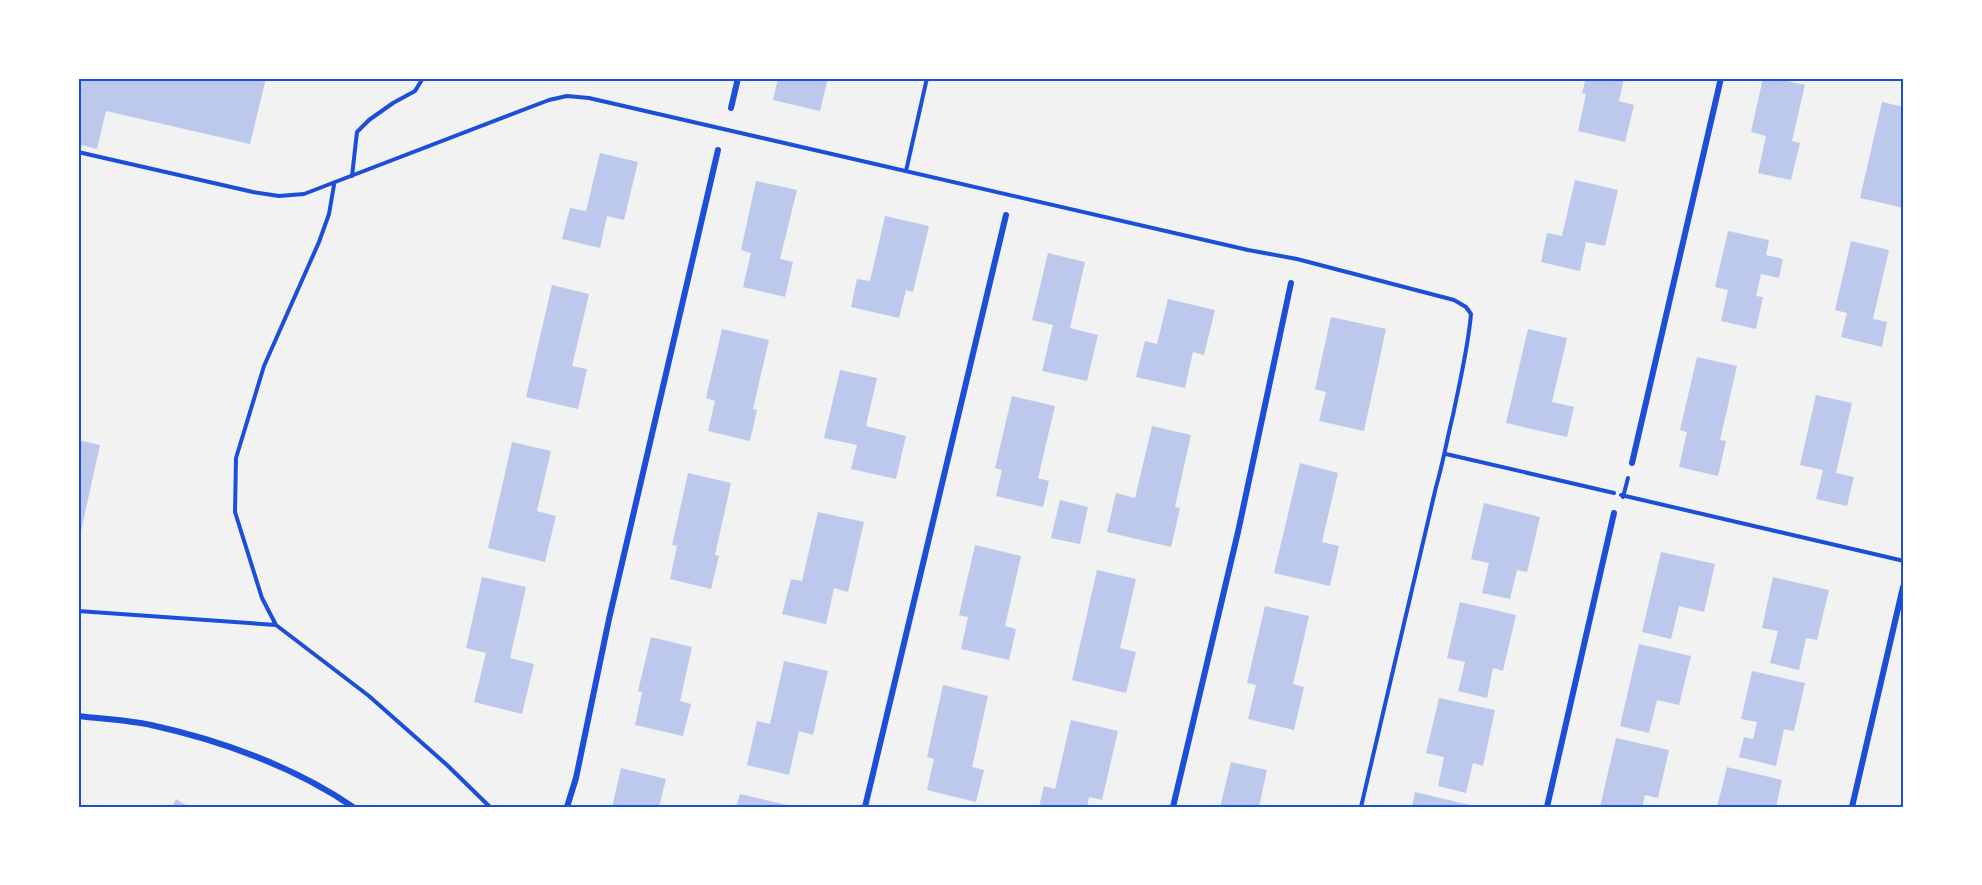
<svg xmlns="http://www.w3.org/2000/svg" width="1982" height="885" font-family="'Alegreya Sans',sans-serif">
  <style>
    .building { fill: #bdc9ec }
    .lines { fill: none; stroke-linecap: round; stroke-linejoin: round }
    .path { stroke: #1d4ed8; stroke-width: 4 }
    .service { stroke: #1d4ed8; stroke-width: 4.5 }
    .minor { stroke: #1d4ed8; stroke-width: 6 }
    .neatline { fill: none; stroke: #1d4ed8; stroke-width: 2 }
  </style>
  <rect width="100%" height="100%" fill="#f2f2f2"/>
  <path class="building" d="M 78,78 L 266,78 L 250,144 L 106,111 L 97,149 L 78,144 Z
    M 778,78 L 828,78 L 820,111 L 773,100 Z
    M 1586,78 L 1624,78 L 1619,101 L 1634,105 L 1625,142 L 1578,131 L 1586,94 L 1582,93 Z
    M 1763,78 L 1774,78 L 1805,85 L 1792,141 L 1800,143 L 1791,180 L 1758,173 L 1766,136 L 1751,132 Z
    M 1882,102 L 1904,107 L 1904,208 L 1860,198 Z
    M 600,153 L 638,162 L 624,220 L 607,216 L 600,248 L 562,239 L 570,208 L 586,211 Z
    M 1575,180 L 1618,190 L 1605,246 L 1586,242 L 1580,271 L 1541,262 L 1547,233 L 1562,236 Z
    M 756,181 L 797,190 L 780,259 L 793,262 L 785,297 L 743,287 L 751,253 L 741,250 Z
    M 885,216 L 929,226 L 913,292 L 906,290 L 899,318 L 851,307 L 857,279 L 870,281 Z
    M 1728,231 L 1769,240 L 1766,255 L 1783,259 L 1779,278 L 1761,274 L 1756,296 L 1763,297 L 1756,329 L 1721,321 L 1728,290 L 1715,287 Z
    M 1851,241 L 1889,250 L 1873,319 L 1887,322 L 1882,347 L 1841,337 L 1847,313 L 1835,310 Z
    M 1048,253 L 1085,262 L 1070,328 L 1098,335 L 1087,381 L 1042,371 L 1053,325 L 1032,320 Z
    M 552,285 L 589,294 L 572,366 L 587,369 L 578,409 L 526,397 Z
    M 1168,299 L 1215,310 L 1204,355 L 1193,352 L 1185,388 L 1136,377 L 1145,341 L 1157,344 Z
    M 1331,317 L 1386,329 L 1364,431 L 1319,421 L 1326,392 L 1315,389 Z
    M 722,329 L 769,340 L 753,409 L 757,410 L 750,441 L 708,431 L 715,401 L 706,398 Z
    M 1528,329 L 1567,338 L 1552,402 L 1574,407 L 1567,437 L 1506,423 Z
    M 1697,357 L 1737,366 L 1720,440 L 1726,441 L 1718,476 L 1679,467 L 1687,432 L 1680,430 Z
    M 840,370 L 877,378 L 866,426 L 906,436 L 896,479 L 851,469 L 857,445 L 824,438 Z
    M 1816,395 L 1852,403 L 1836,473 L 1854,477 L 1847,506 L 1816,499 L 1823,470 L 1800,465 Z
    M 1012,396 L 1055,406 L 1038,478 L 1049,481 L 1043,507 L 996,496 L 1002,470 L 995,468 Z
    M 1152,426 L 1191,435 L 1175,507 L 1180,508 L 1171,547 L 1107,532 L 1116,493 L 1135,498 Z
    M 78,440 L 100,445 L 79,540 L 78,540 Z
    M 512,442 L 551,451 L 537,511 L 556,516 L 545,562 L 488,548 Z
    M 1300,463 L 1338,473 L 1322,542 L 1339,546 L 1330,586 L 1274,573 Z
    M 688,473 L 731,483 L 715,555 L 719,556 L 711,589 L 670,579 L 677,546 L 672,545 Z
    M 1060,500 L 1088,507 L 1080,544 L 1051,538 Z
    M 1484,503 L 1540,517 L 1527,572 L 1517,570 L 1510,599 L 1482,593 L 1489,563 L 1471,559 Z
    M 818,512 L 864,522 L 848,592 L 834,588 L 826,624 L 782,614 L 791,579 L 802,581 Z
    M 975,545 L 1021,556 L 1005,626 L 1016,629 L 1009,660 L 961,649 L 968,617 L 959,615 Z
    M 1661,552 L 1715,564 L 1704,612 L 1679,606 L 1671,639 L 1642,632 Z
    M 1097,570 L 1136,579 L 1120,648 L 1136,652 L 1126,693 L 1072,680 Z
    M 482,577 L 526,587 L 510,658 L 534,664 L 522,714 L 474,702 L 486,653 L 466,648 Z
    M 1773,577 L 1829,590 L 1817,640 L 1806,638 L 1799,670 L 1770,663 L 1778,631 L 1762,628 Z
    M 1460,602 L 1516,615 L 1503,671 L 1493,668 L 1487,698 L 1458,691 L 1465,662 L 1447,658 Z
    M 1265,606 L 1309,616 L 1293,684 L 1304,687 L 1294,730 L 1248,719 L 1256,685 L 1247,683 Z
    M 651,637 L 692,647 L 680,701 L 691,704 L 683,736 L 635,725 L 642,692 L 638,691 Z
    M 1639,644 L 1691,656 L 1679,705 L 1657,700 L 1649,733 L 1620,726 Z
    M 784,661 L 828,671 L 813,735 L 799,731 L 789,775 L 747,765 L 757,721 L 770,724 Z
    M 1752,671 L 1805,683 L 1794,731 L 1784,729 L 1776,766 L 1739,757 L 1744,737 L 1753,739 L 1757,722 L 1741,719 Z
    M 943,685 L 988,696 L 972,767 L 984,770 L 976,802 L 927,790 L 934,759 L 927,757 Z
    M 1439,698 L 1495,710 L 1483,766 L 1473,763 L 1466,793 L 1438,786 L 1444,757 L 1426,753 Z
    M 1071,720 L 1118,731 L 1102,800 L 1089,797 L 1087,807 L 1039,807 L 1044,786 L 1055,789 Z
    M 1616,738 L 1669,750 L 1658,798 L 1645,795 L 1642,807 L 1600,807 Z
    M 1231,762 L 1267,770 L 1259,807 L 1220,807 Z
    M 1727,767 L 1782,780 L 1776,807 L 1717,807 Z
    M 621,768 L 666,779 L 659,807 L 612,807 Z
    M 1415,792 L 1474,806 L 1474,807 L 1412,807 Z
    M 740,794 L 787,805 L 787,807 L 736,807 Z
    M 176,799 L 189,807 L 172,807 Z"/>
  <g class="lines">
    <path class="path" d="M 78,152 L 253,192 L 279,196 L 304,194 L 549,100 L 567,96 L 589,98 L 1248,250 L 1297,259 L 1454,300 L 1466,307 L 1471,314 C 1468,348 1460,381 1453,415 C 1447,439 1443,463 1436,487 L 1361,807
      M 906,171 L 927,78
      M 352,176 L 357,132 L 369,120 L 393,103 L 415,91 L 423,78
      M 334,185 L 329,214 L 319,242 L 264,366 L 236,458 L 235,512 L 262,598 L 276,625 L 369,696 L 447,765 L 490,807
      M 1446,454 L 1614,493
      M 1621,495 L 1904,561
      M 1623,497 L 1628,478
      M 78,611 L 276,625"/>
    <path class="service" d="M 78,727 L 78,743"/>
    <path class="minor" d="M 731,108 L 738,78
      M 1632,463 L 1721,78
      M 78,716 C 102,719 127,720 151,725 C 220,740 295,767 353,807
      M 567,807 L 576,778 L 609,619 L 718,150
      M 865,807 L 1006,215
      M 1173,807 L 1238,532 L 1291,283
      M 1547,807 L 1614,513
      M 1852,807 L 1903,587"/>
  </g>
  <rect width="1982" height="885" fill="none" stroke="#ffffff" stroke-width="159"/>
  <rect x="80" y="80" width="1822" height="726" class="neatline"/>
</svg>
